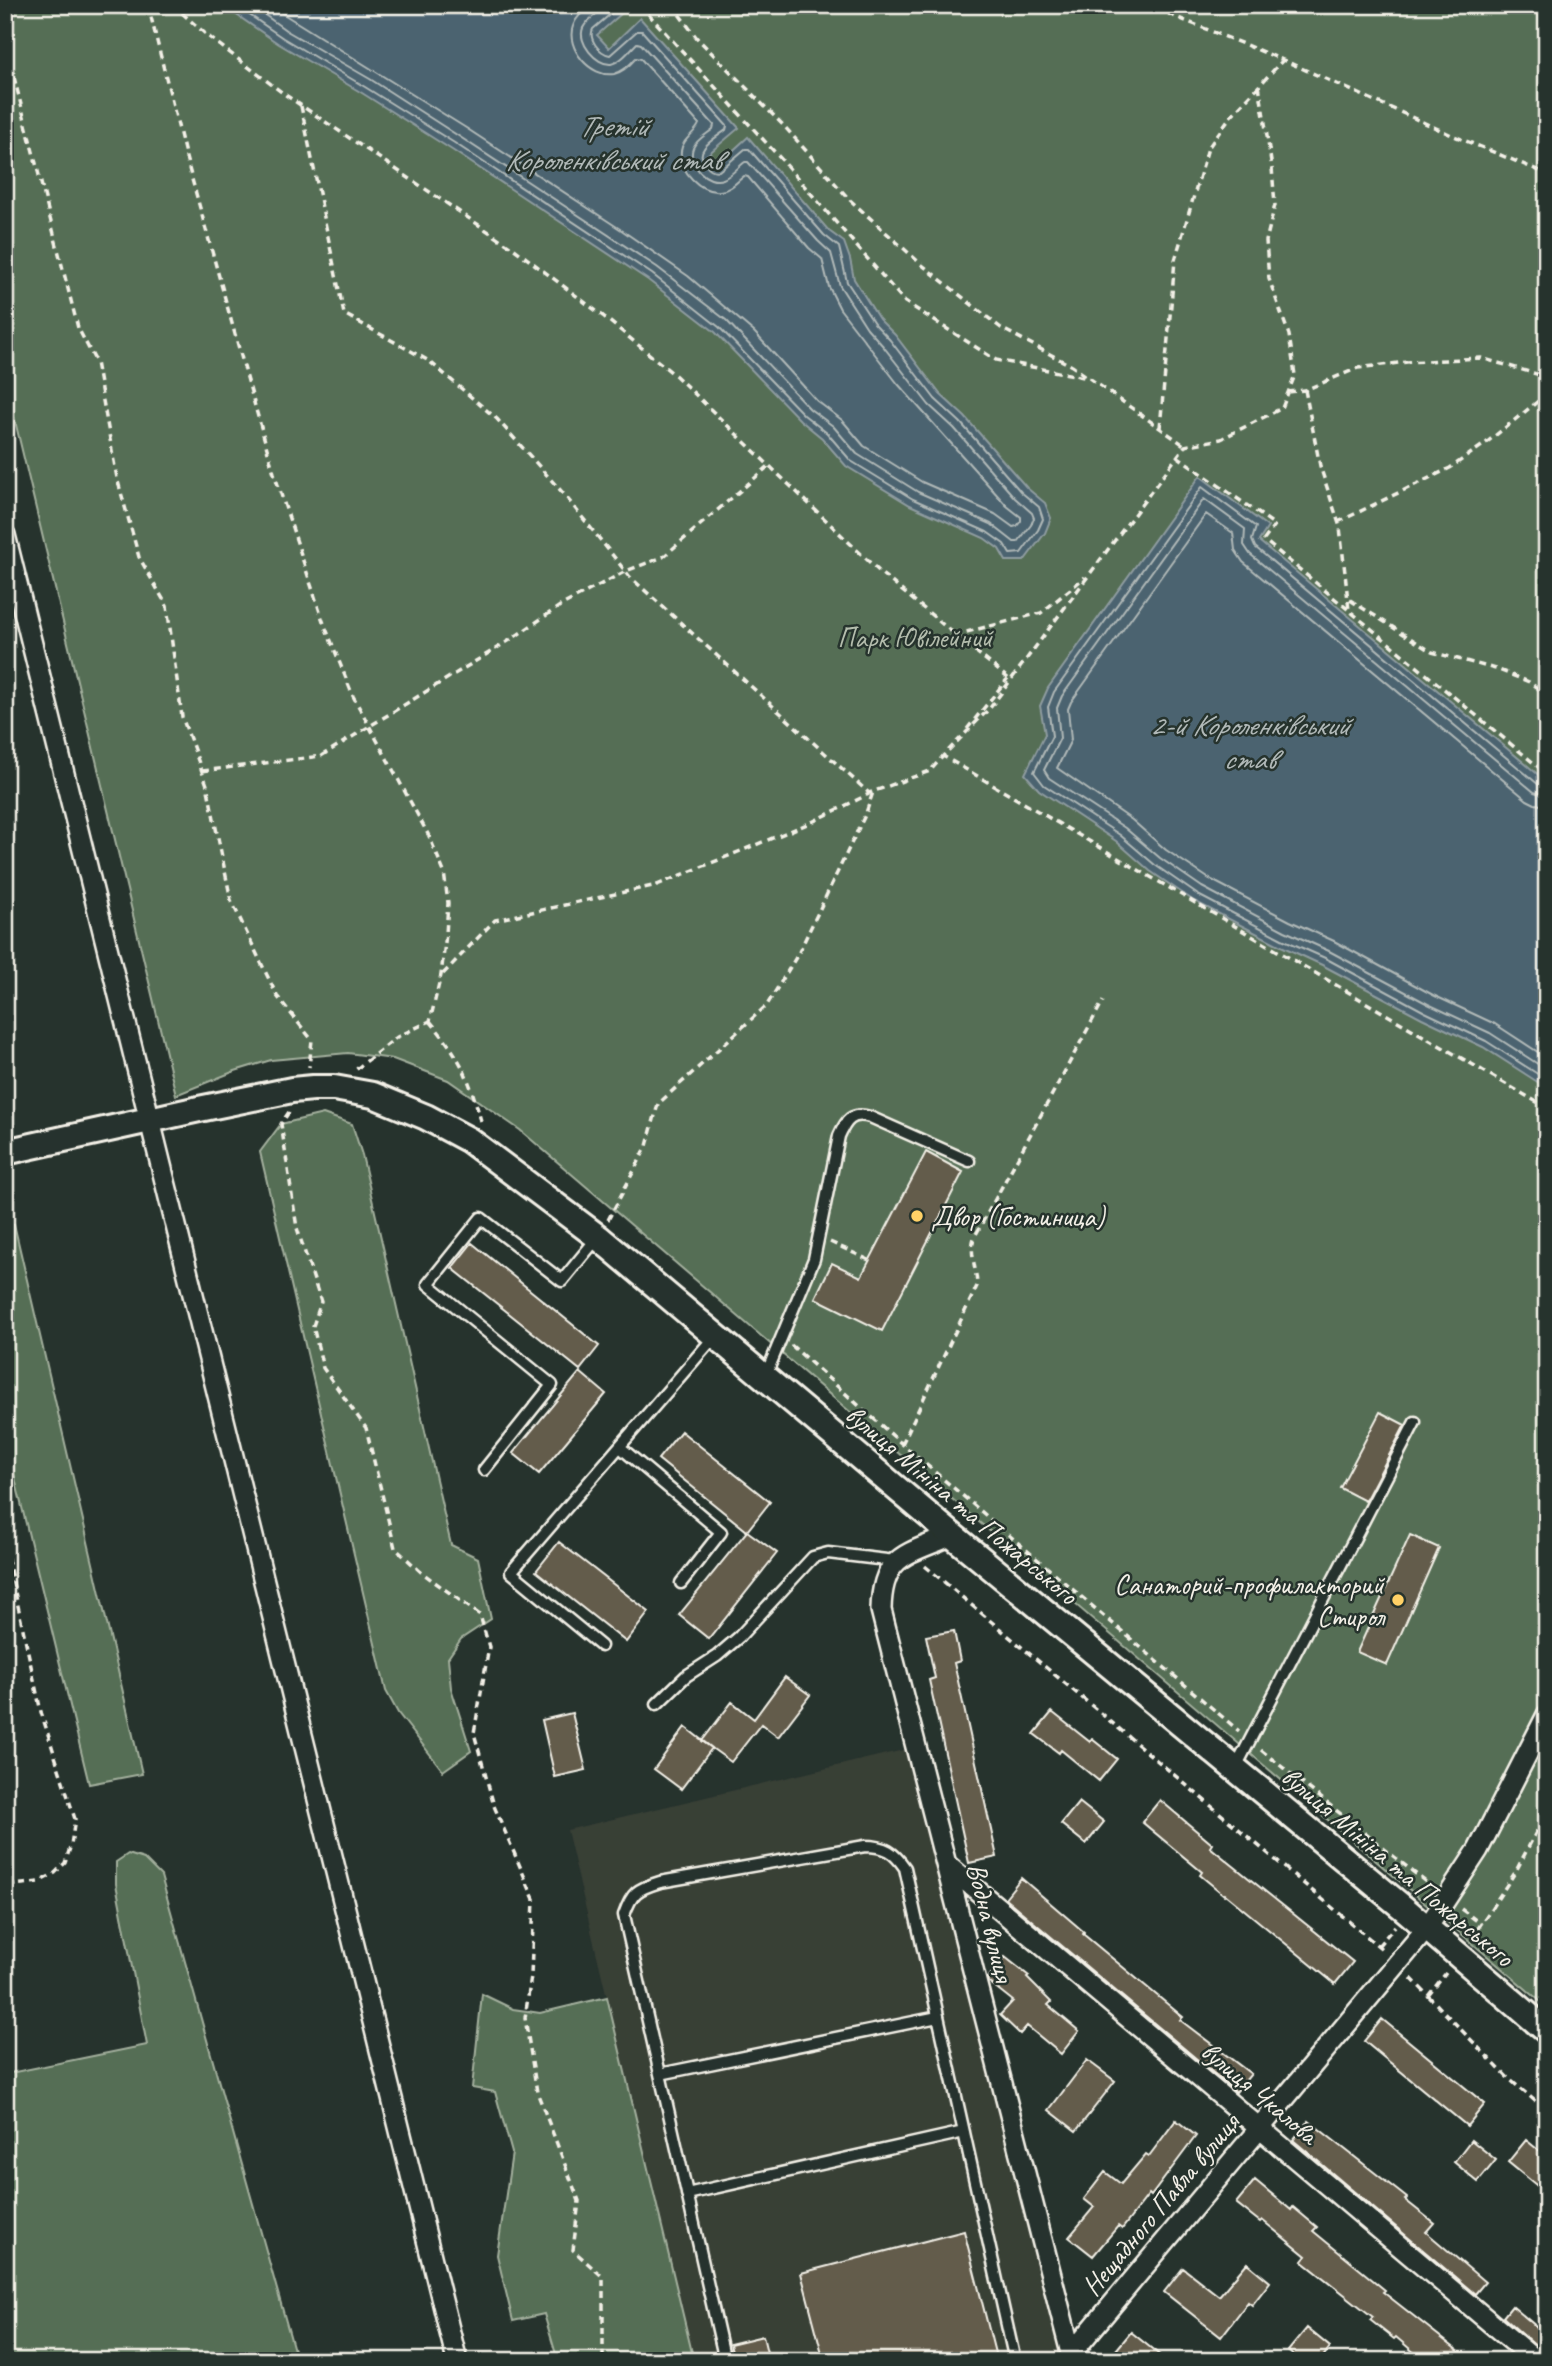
<svg xmlns="http://www.w3.org/2000/svg" width="1552" height="2366" font-family="Caveat,sans-serif">
  <style>
    .built { fill: #383f36 }
    .green { fill: #546e55; stroke: #a4b09e; stroke-width: 2 }
    .water { fill: #4c6470; stroke: #8f9ca0; stroke-width: 2 }
    .lines { fill: none; stroke-linecap: round; stroke-linejoin: round }
    .shore { stroke: #b1b9b8; stroke-width: 2 }
    .building { fill: #635c4c; stroke: #f4f1e8; stroke-width: 2 }
    .service-casing { stroke: #f4f1e8; stroke-width: 15 }
    .minor-casing { stroke: #f4f1e8; stroke-width: 24 }
    .tertiary-casing { stroke: #f4f1e8; stroke-width: 30 }
    .path { stroke: #f4f1e8; stroke-width: 3.5; stroke-dasharray: 7 5; stroke-linecap: butt }
    .service { stroke: #26332d; stroke-width: 10 }
    .minor { stroke: #26332d; stroke-width: 19 }
    .tertiary { stroke: #26332d; stroke-width: 24 }
    .poi-dot { fill: #ffd166; stroke: #26332d; stroke-width: 2.5 }
    .labels { text-anchor: middle; stroke-width: 5; stroke-linejoin: round; paint-order: stroke }
    .park-label { font-size: 28px; fill: #b4bdad; stroke: #26332d }
    .poi-label { font-size: 28px; fill: #f4f1e8; stroke: #26332d; text-anchor: start }
    .street-label { font-size: 28px; fill: #f4f1e8; stroke: #26332d }
    .water-label { font-size: 30px; font-style: italic; fill: #b1b9b8; stroke: #26332d }
  </style>
  <rect width="100%" height="100%" fill="#26332d"/>
  <filter id="ink" filterUnits="userSpaceOnUse"><feTurbulence type="fractalNoise" baseFrequency=".0143" numOctaves="2"/><feDisplacementMap in="SourceGraphic" scale="14" xChannelSelector="R" yChannelSelector="G"/><feConvolveMatrix kernelMatrix="1 2 1 2 8 2 1 2 1" color-interpolation-filters="sRGB"/></filter>
  <g filter="url(#ink)">
    <path class="built" d="M 916,1747 L 1062,2361 L 694,2361 L 567,1830 Z"/>
    <path class="green" d="M 5,5 L 1547,5 L 1547,2007 L 520,1130 L 448,1080 L 393,1059 L 348,1053 L 271,1060 L 235,1071 L 176,1095 L 5,379 Z
      M 323,1114 L 352,1124 L 362,1155 L 451,1545 L 478,1558 L 491,1619 L 461,1639 L 448,1658 L 451,1688 L 471,1751 L 443,1771 L 398,1713 L 386,1691 L 260,1152 L 281,1124 Z
      M 14,1224 L 142,1774 L 89,1784 L 5,1437 L 5,1226 Z
      M 128,1854 L 144,1859 L 161,1876 L 297,2361 L 5,2361 L 5,2074 L 147,2045 L 116,1884 L 116,1862 Z
      M 482,1994 L 513,2009 L 540,2013 L 607,1997 L 694,2361 L 558,2361 L 544,2314 L 513,2321 L 497,2255 L 512,2153 L 495,2092 L 472,2088 Z"/>
    <path class="water" d="M 222,5 L 627,5 L 629,7 L 597,35 L 609,48 L 640,18 L 739,128 L 707,155 L 717,165 L 748,137 L 829,231 L 844,242 L 850,259 L 854,279 L 879,319 L 895,335 L 940,394 L 965,417 L 1027,488 L 1045,503 L 1051,518 L 1045,533 L 1024,561 L 1006,561 L 999,549 L 984,538 L 910,505 L 846,466 L 822,438 L 800,420 L 715,332 L 648,280 L 452,150 L 362,93 L 279,44 Z
      M 1200,476 L 1268,527 L 1259,541 L 1547,782 L 1547,1088 L 1483,1047 L 1422,1018 L 1322,965 L 1279,945 L 1194,901 L 1150,871 L 1116,841 L 1039,790 L 1025,774 L 1045,734 L 1040,706 L 1048,688 Z"/>
    <g class="lines">
      <path class="shore" d="M 235,5 L 283,38 L 365,87 L 456,144 L 652,274 L 719,327 L 804,415 L 827,433 L 851,461 L 913,499 L 987,532 L 1004,544 L 1010,554 L 1021,553 L 1038,530 L 1043,519 L 1039,507 L 1021,492 L 960,422 L 935,399 L 890,340 L 874,323 L 847,282 L 839,247 L 824,235 L 749,149 L 745,149 L 719,171 C 712,171 709,169 705,163 C 693,149 716,138 726,130 L 727,126 L 642,31 L 637,31 L 610,55 C 599,53 588,39 593,29 L 621,5
        M 251,5 L 287,31 L 370,79 L 460,137 L 657,267 L 726,320 L 810,409 L 833,426 L 857,454 L 918,492 L 991,524 L 1014,542 L 1018,542 L 1031,525 L 1034,518 L 1032,513 L 1015,498 L 954,428 L 929,405 L 883,346 L 867,328 L 840,286 L 831,253 L 818,241 L 748,162 L 745,162 C 738,167 731,176 723,179 C 707,185 687,164 693,148 C 696,140 707,134 713,129 L 714,125 L 641,44 L 637,43 C 630,50 621,62 611,64 C 596,65 577,42 583,28 C 587,19 600,12 607,5
        M 269,5 L 466,128 L 620,229 L 688,276 L 754,332 L 817,401 L 842,420 L 864,446 L 922,482 L 995,514 L 1013,527 L 1017,526 L 1021,521 L 1021,517 L 1007,506 L 898,384 L 840,309 L 829,287 L 822,259 L 809,248 L 748,177 L 744,176 C 736,183 730,190 720,191 C 700,193 679,171 681,151 C 683,138 695,134 699,124 L 641,59 L 636,58 C 630,65 623,72 614,74 C 591,78 565,48 573,26 C 576,17 584,11 591,5
        M 1547,787 L 1539,785 L 1255,547 L 1252,540 L 1256,527 L 1202,487 L 1054,692 L 1048,707 L 1052,736 L 1034,772 L 1044,785 L 1120,835 L 1155,865 L 1198,895 L 1282,939 L 1325,958 L 1425,1012 L 1486,1041 L 1547,1080
        M 1547,796 L 1534,792 L 1250,554 L 1244,545 L 1245,529 L 1204,499 L 1062,696 L 1057,708 L 1060,738 L 1044,770 L 1049,778 L 1125,828 L 1160,858 L 1202,887 L 1285,931 L 1329,951 L 1428,1004 L 1490,1033 L 1547,1070
        M 1547,806 L 1535,804 L 1527,800 L 1243,562 L 1235,550 L 1233,533 L 1206,514 L 1071,702 L 1068,709 L 1071,740 L 1057,768 L 1132,820 L 1166,850 L 1208,878 L 1290,921 L 1334,941 L 1433,995 L 1495,1024 L 1547,1058"/>
    </g>
    <path class="building" d="M 926,1152 L 963,1172 L 882,1331 L 815,1298 L 832,1263 L 861,1277 Z
      M 472,1243 L 599,1346 L 580,1370 L 452,1268 Z
      M 580,1372 L 606,1394 L 539,1474 L 513,1453 Z
      M 1380,1412 L 1405,1425 L 1365,1501 L 1340,1488 Z
      M 681,1431 L 770,1502 L 747,1531 L 658,1459 Z
      M 747,1531 L 777,1553 L 709,1639 L 679,1615 Z
      M 1410,1535 L 1439,1548 L 1387,1665 L 1357,1652 Z
      M 559,1542 L 649,1612 L 626,1642 L 536,1571 Z
      M 954,1631 L 960,1661 L 954,1663 L 997,1857 L 969,1863 L 929,1680 L 935,1678 L 926,1636 Z
      M 785,1677 L 810,1695 L 778,1737 L 761,1724 L 731,1762 L 702,1741 L 732,1702 L 754,1719 Z
      M 1052,1712 L 1090,1742 L 1092,1739 L 1117,1759 L 1099,1781 L 1061,1750 L 1059,1753 L 1034,1734 Z
      M 572,1713 L 586,1770 L 555,1777 L 542,1720 Z
      M 685,1727 L 712,1748 L 681,1789 L 654,1769 Z
      M 1160,1800 L 1212,1844 L 1210,1847 L 1353,1962 L 1335,1984 L 1225,1894 L 1224,1895 L 1200,1875 L 1202,1872 L 1142,1822 Z
      M 1079,1802 L 1104,1822 L 1086,1844 L 1061,1824 Z
      M 1021,1878 L 1084,1932 L 1083,1934 L 1183,2017 L 1180,2020 L 1251,2074 L 1236,2092 L 1005,1898 Z
      M 1005,1957 L 1029,1976 L 1027,1978 L 1051,2002 L 1048,2005 L 1079,2031 L 1061,2054 L 1027,2026 L 1020,2034 L 1000,2015 L 1013,2001 L 989,1982 L 988,1978 Z
      M 1382,2019 L 1485,2104 L 1467,2126 L 1364,2041 Z
      M 1087,2060 L 1115,2081 L 1076,2131 L 1049,2110 Z
      M 1176,2120 L 1196,2136 L 1151,2196 L 1149,2194 L 1122,2229 L 1118,2226 L 1093,2256 L 1069,2237 L 1094,2207 L 1084,2199 L 1105,2172 L 1121,2184 L 1146,2154 L 1149,2156 Z
      M 1309,2121 L 1407,2198 L 1405,2200 L 1434,2223 L 1426,2232 L 1485,2282 L 1475,2294 L 1293,2140 Z
      M 1471,2140 L 1496,2160 L 1478,2182 L 1454,2162 Z
      M 1526,2140 L 1547,2157 L 1547,2194 L 1508,2162 Z
      M 1255,2180 L 1291,2210 L 1293,2207 L 1317,2227 L 1313,2231 L 1385,2290 L 1383,2292 L 1471,2361 L 1424,2361 L 1396,2337 L 1394,2339 L 1370,2320 L 1373,2317 L 1302,2261 L 1306,2256 L 1262,2220 L 1260,2222 L 1236,2203 Z
      M 964,2231 L 997,2361 L 824,2361 L 801,2273 Z
      M 1247,2263 L 1270,2282 L 1252,2305 L 1248,2302 L 1221,2337 L 1164,2292 L 1183,2268 L 1219,2296 Z
      M 1512,2306 L 1537,2327 L 1547,2315 L 1547,2356 L 1503,2317 Z
      M 1307,2328 L 1330,2347 L 1320,2361 L 1300,2361 L 1288,2351 Z
      M 1131,2332 L 1167,2361 L 1107,2361 Z
      M 763,2336 L 769,2361 L 734,2361 L 730,2344 Z"/>
    <g class="lines">
      <defs>
        <path id="service" d="M 765,1377 L 814,1259 L 839,1136 C 846,1120 852,1112 870,1117 L 969,1161
          M 620,1447 L 721,1532 L 681,1583
          M 484,1470 L 552,1385 L 428,1284 L 481,1218 L 562,1281 L 598,1237
          M 601,1646 L 511,1572 L 715,1336
          M 657,1704 L 686,1676 L 717,1656 L 739,1637 L 813,1557 L 828,1553 L 895,1561
          M 1235,1769 L 1415,1422
          M 660,2074 L 938,2017
          M 687,2194 L 964,2132
          M 725,2361 L 624,1915 C 632,1892 637,1889 660,1882 L 865,1846 C 885,1846 894,1852 905,1868 L 1015,2361"/>
        <path id="minor" d="M 5,535 L 457,2361
          M 952,1535 C 907,1555 882,1554 881,1610 L 1073,2361
          M 947,1865 L 1536,2361
          M 1077,2359 L 1071,2354 L 1427,1928 L 1478,1850 L 1547,1715"/>
        <path id="tertiary" d="M 5,1152 L 199,1109 L 292,1090 L 313,1088 L 334,1088 L 373,1095 L 426,1117 L 469,1140 L 598,1237 L 952,1535 L 1407,1911 L 1547,2031"/>
      </defs>
      <use href="#service" class="service-casing"/>
      <use href="#minor" class="minor-casing"/>
      <use href="#tertiary" class="tertiary-casing"/>
      <path class="path" d="M 148,5 L 185,154 L 251,392 L 274,473 L 323,621 L 353,696 L 429,836 L 444,872 L 448,903 L 446,934 L 441,975 L 430,1021 L 397,1037 L 354,1071
        M 173,5 L 209,37 L 284,94 L 513,248 L 603,316 L 676,376 L 883,575 L 1009,679
        M 640,5 L 781,159 L 905,302 L 996,360 L 1089,378
        M 672,5 L 697,38 L 784,126 L 850,200 L 921,264 L 1001,328 L 1072,366 L 1184,445
        M 1146,5 L 1283,60 L 1454,136 L 1547,174
        M 5,42 L 78,328 L 96,362 L 117,478 L 139,557 L 167,606 L 182,717 L 207,785 L 231,900 L 277,996 L 312,1040 L 309,1067
        M 1259,85 L 1272,168 L 1275,205 L 1266,241 L 1269,279 L 1289,335 L 1295,375 L 1282,408 L 1221,439 L 1185,446 L 990,708 L 943,756 L 1547,1108
        M 301,106 L 344,314 L 429,361 L 497,419 L 562,492 L 630,577 L 869,793 L 930,771 L 944,755
        M 1305,390 L 1320,466 L 1340,527 L 1349,610
        M 1288,392 L 1305,390 L 1358,368 L 1407,362 L 1481,358 L 1547,377
        M 1160,428 L 1175,260 L 1208,148 L 1230,117 L 1283,60
        M 1177,456 L 1275,525 L 1264,540 L 1547,774
        M 1338,522 L 1450,468 L 1486,443 L 1547,394
        M 1350,600 L 1432,652 L 1499,670 L 1529,682 L 1547,695
        M 955,635 L 1041,613 L 1085,577
        M 967,729 L 1008,678
        M 202,771 L 321,756 L 510,640 L 560,606 L 626,571 L 663,557 L 770,465
        M 443,974 L 495,920 L 657,885 L 812,822 L 869,794
        M 430,1021 C 461,1058 468,1074 481,1121
        M 289,1112 L 281,1124 L 297,1228 L 321,1302 L 313,1326 L 323,1368 L 366,1428 L 395,1548 L 421,1572 L 480,1615 L 489,1647 L 474,1733 L 494,1806 L 534,1899 L 531,1976 L 525,2018 L 537,2092 L 579,2201 L 573,2250 L 603,2277 L 603,2361
        M 608,1220 L 647,1146 L 658,1104 L 767,1005 L 798,954 L 866,813 L 873,792
        M 830,1242 L 869,1260
        M 791,1345 L 902,1444 L 1239,1731
        M 902,1444 L 977,1286 C 977,1270 969,1253 974,1238 L 1103,1001
        M 5,1546 L 41,1712 L 75,1819 L 71,1845 L 65,1863 L 55,1873 L 39,1882 L 5,1886
        M 925,1566 L 1383,1950
        M 1261,1750 L 1432,1887
        M 1461,1909 L 1481,1924
        M 1471,1939 L 1516,1871 L 1547,1811
        M 1378,1946 L 1395,1926
        M 1411,1978 L 1508,2078 L 1547,2111
        M 1428,1996 L 1446,1973"/>
      <use href="#service" class="service"/>
      <use href="#minor" class="minor"/>
      <use href="#tertiary" class="tertiary"/>
    </g>
  </g>
  <g class="poi-dot">
    <circle cx="917" cy="1216" r="7"/>
    <circle cx="1398" cy="1600" r="7"/>
  </g>
  <g class="labels">
    <g class="park-label">
      <text x="915" y="647">Парк Ювілейний</text>
    </g>
    <g class="poi-label">
      <text x="931" y="1226">Двор (Гостиница)</text>
      <text x="1384" y="1594" text-anchor="end">Санаторий-профилакторий<tspan x="1384" dy="32">Стирол</tspan></text>
    </g>
    <g class="street-label">
      <text transform="translate(962 1504) rotate(40)" y="10">вулиця Мініна та Пожарського</text>
      <text transform="translate(1398 1866) rotate(40)" y="10">вулиця Мініна та Пожарського</text>
      <text transform="translate(991 1922) rotate(76)" y="10">Водна вулиця</text>
      <text transform="translate(1260 2092) rotate(40)" y="10">вулиця Чкалова</text>
      <text transform="translate(1160 2204) rotate(-50)" y="10">Нещадного Павла вулиця</text>
    </g>
    <g class="water-label">
      <text x="613" y="136">Третій<tspan x="613" dy="34">Короленківський став</tspan></text>
      <text x="1249" y="735">2-й Короленківський<tspan x="1249" dy="34">став</tspan></text>
    </g>
  </g>
  <rect width="1552" height="2366" fill="none" stroke="#26332d" stroke-width="28"/>
  <rect x="14" y="14" width="1524" height="2338" fill="none" stroke="#f4f1e8" stroke-width="2.5" filter="url(#ink)"/>
</svg>
